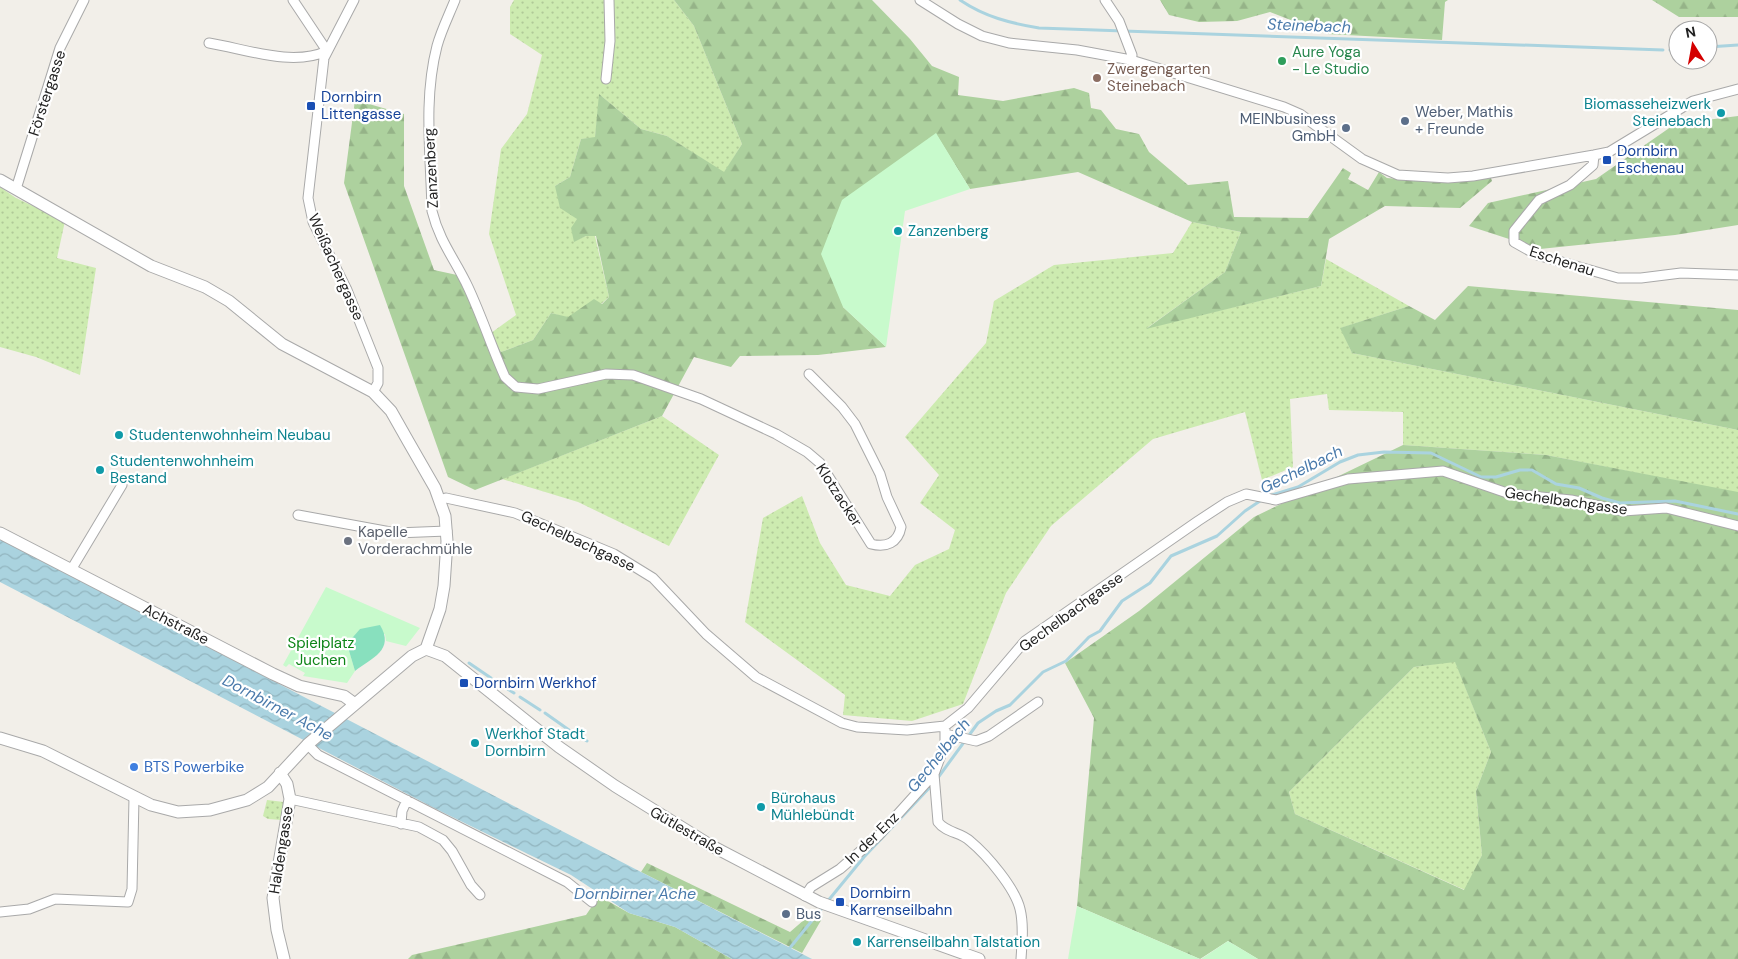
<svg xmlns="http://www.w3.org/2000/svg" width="1738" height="959" font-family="'DM Sans',sans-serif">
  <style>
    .grass { fill: url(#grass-dots) }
    .forest { fill: url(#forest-firs); fill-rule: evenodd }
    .park { fill: #c8facc }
    .pitch { fill: #88e0be }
    .water { fill: url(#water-waves) }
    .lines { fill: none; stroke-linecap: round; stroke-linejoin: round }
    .stream { stroke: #aad3df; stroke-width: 3 }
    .minor-casing { stroke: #a9a9a9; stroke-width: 11 }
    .tertiary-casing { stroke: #a9a9a9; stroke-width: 13 }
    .minor { stroke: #fff; stroke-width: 9 }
    .tertiary { stroke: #fff; stroke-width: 11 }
    .leisure-dot { fill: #2e9e5b; stroke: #fff; stroke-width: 2 }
    .education-dot { fill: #8d6e63; stroke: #fff; stroke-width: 2 }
    .transit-dot { fill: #1a4fb4; stroke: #fff; stroke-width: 2 }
    .culture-dot { fill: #0f9aa8; stroke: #fff; stroke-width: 2 }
    .service-dot { fill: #5c6f8a; stroke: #fff; stroke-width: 2 }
    .worship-dot { fill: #6b7280; stroke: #fff; stroke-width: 2 }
    .shop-dot { fill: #3f7fe0; stroke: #fff; stroke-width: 2 }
    .labels { text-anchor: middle; stroke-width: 4.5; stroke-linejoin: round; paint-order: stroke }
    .leisure-label { font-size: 15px; fill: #27864d; stroke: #fff; text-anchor: start }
    .education-label { font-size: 15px; fill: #785e54; stroke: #fff; text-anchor: start }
    .street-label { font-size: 15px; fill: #222; stroke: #fff }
    .transit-label { font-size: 15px; fill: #164399; stroke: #fff; text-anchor: start }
    .culture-label { font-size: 15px; fill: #0d838f; stroke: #fff; text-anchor: start }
    .service-label { font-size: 15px; fill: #4e5e75; stroke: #fff; text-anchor: start }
    .worship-label { font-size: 15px; fill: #5b616d; stroke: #fff; text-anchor: start }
    .park-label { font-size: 15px; fill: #0c8416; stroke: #fff }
    .shop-label { font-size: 15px; fill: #366cbe; stroke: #fff; text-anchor: start }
    .water-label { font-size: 16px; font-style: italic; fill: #4a7aab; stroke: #fff }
  </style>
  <defs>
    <pattern id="grass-dots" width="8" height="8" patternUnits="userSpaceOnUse" patternTransform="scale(1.25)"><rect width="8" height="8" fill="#cdebb0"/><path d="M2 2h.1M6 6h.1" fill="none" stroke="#b0c997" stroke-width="1.8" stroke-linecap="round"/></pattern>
    <pattern id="forest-firs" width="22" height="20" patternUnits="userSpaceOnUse" patternTransform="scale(1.25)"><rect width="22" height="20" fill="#add19e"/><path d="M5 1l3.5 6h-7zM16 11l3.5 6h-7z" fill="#95b388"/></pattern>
    <pattern id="water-waves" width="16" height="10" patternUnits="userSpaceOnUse" patternTransform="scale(1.25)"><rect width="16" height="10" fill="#aad3df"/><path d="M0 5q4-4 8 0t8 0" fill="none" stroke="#92b5bf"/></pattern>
  </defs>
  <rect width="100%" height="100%" fill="#f2efe9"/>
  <path class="grass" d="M 514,0 L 674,0 L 694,26 L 742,144 L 724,173 L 667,136 L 641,129 L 600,95 L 595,138 L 581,139 L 570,177 L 555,186 L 577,219 L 574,241 L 586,236 L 595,236 L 609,297 L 601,304 L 594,300 L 568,318 L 551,313 L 533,340 L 501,352 L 491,333 L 516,315 L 489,234 L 501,149 L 527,114 L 542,55 L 510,34 L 510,7 Z
    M 0,187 L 16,198 L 65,221 L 57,258 L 96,268 L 80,375 L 36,357 L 0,347 Z
    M 1192,222 L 1241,232 L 1225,272 L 1147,328 L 1321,286 L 1326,259 L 1409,306 L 1341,328 L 1352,353 L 1738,430 L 1738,493 L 1546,455 L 1403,445 L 1403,412 L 1329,410 L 1327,394 L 1290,399 L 1293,467 L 1262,480 L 1245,412 L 1153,439 L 1051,526 L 1006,593 L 963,704 L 912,721 L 843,715 L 845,695 L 745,622 L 763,518 L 802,496 L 820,543 L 846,585 L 890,596 L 915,565 L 949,549 L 955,530 L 920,503 L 939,475 L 905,437 L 986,343 L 994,301 L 1054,265 L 1173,253 Z
    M 662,416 L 719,455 L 669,546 L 578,502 L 502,479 Z
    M 1455,661 L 1491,752 L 1476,791 L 1482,855 L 1465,890 L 1295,814 L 1289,792 L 1414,667 Z
    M 267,800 L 284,802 L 281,820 L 268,819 L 263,816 Z"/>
  <path class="forest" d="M 674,0 L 872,0 L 910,39 L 932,66 L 959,77 L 958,95 L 1003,101 L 1074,88 L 1089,93 L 1091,108 L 1101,110 L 1116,129 L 1139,134 L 1149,152 L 1188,185 L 1228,181 L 1234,217 L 1308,218 L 1343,168 L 1351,173 L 1348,179 L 1368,190 L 1379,172 L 1387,178 L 1446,183 L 1491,178 L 1492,181 L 1460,208 L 1385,206 L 1329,239 L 1321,286 L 1146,329 L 1225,272 L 1241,232 L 1192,222 L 1078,172 L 970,189 L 936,134 L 843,307 L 886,347 L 818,355 L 740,356 L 731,367 L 694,357 L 662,416 L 475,490 L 448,477 L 344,183 L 355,100 L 404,114 L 404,186 L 434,270 L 457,275 L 501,352 L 533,340 L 551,313 L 568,317 L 594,299 L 602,304 L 609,297 L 596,236 L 586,236 L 574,242 L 571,228 L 577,219 L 560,208 L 555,186 L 570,177 L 581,139 L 595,137 L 599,94 L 641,129 L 667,136 L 724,172 L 742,144 L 694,26 Z
    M 1160,0 L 1448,0 L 1445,2 L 1442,40 L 1327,34 L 1270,12 L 1237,21 L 1199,22 L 1169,15 Z
    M 1652,0 L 1738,0 L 1738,17 L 1679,17 Z
    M 1738,116 L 1738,225 L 1675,235 L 1540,249 L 1469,226 L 1488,203 L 1596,179 L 1675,124 Z
    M 1468,286 L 1738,310 L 1738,430 L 1352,353 L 1340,328 L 1409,306 L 1435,320 Z
    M 1403,445 L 1546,455 L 1738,492 L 1738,959 L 1258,959 L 1228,941 L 1200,959 L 1077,906 L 1094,718 L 1065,663 L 1139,611 L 1254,517 ZM 1455,662 L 1491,752 L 1476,791 L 1482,855 L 1464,890 L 1295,814 L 1289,792 L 1414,667 Z
    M 647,863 L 790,932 L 812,913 L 823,917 L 802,953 L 641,872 Z
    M 599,896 L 629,913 L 675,927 L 732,959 L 408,959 L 412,955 L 586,915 Z"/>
  <path class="park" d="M 936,133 L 970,189 L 905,211 L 886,347 L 843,307 L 821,254 L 842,200 Z
    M 326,587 L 420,628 L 406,646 L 386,641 L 385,634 L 347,644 L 355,671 L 347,683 L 303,676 L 305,673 L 289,664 L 286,667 L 283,665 Z
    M 1077,906 L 1200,959 L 1068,959 Z
    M 1228,941 L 1258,959 L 1201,959 Z"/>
  <path class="pitch" d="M 380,625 C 395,650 372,658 355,671 L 347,644 L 360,629 Z"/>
  <path class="water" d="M 0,539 L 641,872 L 812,959 L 732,959 L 675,927 L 629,913 L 571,875 L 438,810 L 0,582 Z"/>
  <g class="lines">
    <path class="stream" d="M 960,0 C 985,17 1010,23 1039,28 L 1663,50
      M 1708,47 L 1738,45
      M 1670,50 L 1678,49
      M 1269,496 L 1298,487 L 1340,462 L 1358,455 L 1384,452 L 1431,453 L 1481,477 L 1496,477 L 1520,470 L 1532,470 L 1556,484 L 1579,488 L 1602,498 L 1620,503 L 1675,501 L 1738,514
      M 469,663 L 491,678
      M 495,681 L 514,693
      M 520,697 L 540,710
      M 545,713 L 569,730
      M 573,733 L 587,741
      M 937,779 L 978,723 L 996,711 L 1010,705 L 1043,672 L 1066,661 L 1089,637 L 1100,631 L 1122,601 L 1150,583 L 1171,556 L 1217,536 L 1245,511 L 1263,499
      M 827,902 L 864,857 L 933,784
      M 789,949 L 823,907"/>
    <defs>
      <path id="minor" d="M 293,0 L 327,51
        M 354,0 L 324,58 L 308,198 L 313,222 L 347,290 L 378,368 L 378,383 L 373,392
        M 455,0 C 449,15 441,31 437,46 C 423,100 431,156 432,211 C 440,243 455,259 468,287 C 482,317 492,348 505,377 L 516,387 L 538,389 L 606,374 L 633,375 L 701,399 L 776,434 L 807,452 L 820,463 L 871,544 C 886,548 898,543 901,527 L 887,497 L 880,474 L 855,424 L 842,407 L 809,374
        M 920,0 L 958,24 L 982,36 L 1009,43 L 1077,50 L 1131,60 L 1284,107 L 1300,114 L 1362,159 L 1398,175 L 1448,178 L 1473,176 L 1594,155 L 1609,152 L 1693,101 L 1738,89
        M 1105,0 L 1119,21 L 1132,55 L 1131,60
        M 209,43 C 246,49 292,67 327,51
        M 606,79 L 610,41 L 609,0
        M 1594,155 L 1593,165 L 1570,185 L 1539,200 L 1514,231 L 1514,242 L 1537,255 L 1618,278 L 1641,278 L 1681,273 L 1738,275
        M 16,189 L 60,48 L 84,0
        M 440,500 L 446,498 L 515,513 L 614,554 L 653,578 L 706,634 L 756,677 L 842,723 L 857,727 L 907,730 L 945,726 L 968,708 L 1025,641 L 1198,521 L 1227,502 L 1246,494 L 1276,500 L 1348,479 L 1443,471 L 1510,494 L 1571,500 L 1623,511 L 1666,508 L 1738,526
        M 298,515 L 396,533 L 447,531
        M 71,570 L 122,485
        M 945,734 L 976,741 L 989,736 L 1038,702
        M 307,744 L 318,755 L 567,882 L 592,902
        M 934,774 L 938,822 C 946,833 961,832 970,841 C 987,855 1015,888 1020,909 C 1024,925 1022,943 1021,959
        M 290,799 L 419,827 L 443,840 L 452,851 L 471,885 L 480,895
        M 401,824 L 402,811 L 407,800
        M 805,896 L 811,887 L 840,869 L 879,835 L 934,774 L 945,744 L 945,726
        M 0,912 L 29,909 L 55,899 L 128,902 L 132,889 L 134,798"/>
      <path id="tertiary" d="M 0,180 L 151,266 L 205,287 L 229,301 L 282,344 L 373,392 L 391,411 L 408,441 L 435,488 L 445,516 L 447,541 L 444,586 L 440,609 L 426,649
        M 0,533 L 273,674 L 299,686 L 344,696 L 355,704
        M 426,649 L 445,656 L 559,747 L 615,786 L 710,845 L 819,902 L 979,959
        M 0,738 L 43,751 L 151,805 L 178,812 L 210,810 L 247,800 L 268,787 L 308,744 L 412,656 L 426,649
        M 280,773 L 287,784 L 290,799 L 273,898 L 277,930 L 284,959"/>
    </defs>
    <use href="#minor" class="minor-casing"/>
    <use href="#tertiary" class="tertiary-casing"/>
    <use href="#minor" class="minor"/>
    <use href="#tertiary" class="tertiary"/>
  </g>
  <circle class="leisure-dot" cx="1282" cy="61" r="5"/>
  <circle class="education-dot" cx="1097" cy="78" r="5"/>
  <g class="transit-dot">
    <rect x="306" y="101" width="10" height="10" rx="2.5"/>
    <rect x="1602" y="155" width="10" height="10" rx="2.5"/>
    <rect x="459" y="678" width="10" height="10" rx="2.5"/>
    <rect x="835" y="897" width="10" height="10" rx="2.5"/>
  </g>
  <g class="culture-dot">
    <circle cx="1721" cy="113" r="5"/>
    <circle cx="898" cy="231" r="5"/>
    <circle cx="119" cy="435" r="5"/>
    <circle cx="100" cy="470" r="5"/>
    <circle cx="475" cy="743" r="5"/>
    <circle cx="761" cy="807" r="5"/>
    <circle cx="857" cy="942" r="5"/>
  </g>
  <g class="service-dot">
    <circle cx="1405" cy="121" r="5"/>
    <circle cx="1346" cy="128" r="5"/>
    <circle cx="786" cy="914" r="5"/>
  </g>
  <circle class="worship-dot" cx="348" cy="541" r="5"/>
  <circle class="shop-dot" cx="134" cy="767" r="5"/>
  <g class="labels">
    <g class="leisure-label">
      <text x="1292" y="57">Aure Yoga<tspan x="1292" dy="17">- Le Studio</tspan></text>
    </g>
    <g class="education-label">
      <text x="1107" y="74">Zwergengarten<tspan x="1107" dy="17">Steinebach</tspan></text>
    </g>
    <g class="street-label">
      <text transform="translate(47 93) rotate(-72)" y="5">Förstergasse</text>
      <text transform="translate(431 168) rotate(-93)" y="5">Zanzenberg</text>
      <text transform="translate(1562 261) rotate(18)" y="5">Eschenau</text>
      <text transform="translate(336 267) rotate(66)" y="5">Weißachergasse</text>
      <text transform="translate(839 495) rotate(57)" y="5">Klotzacker</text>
      <text transform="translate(1566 501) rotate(8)" y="5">Gechelbachgasse</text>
      <text transform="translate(578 541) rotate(25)" y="5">Gechelbachgasse</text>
      <text transform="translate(1071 612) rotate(-36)" y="5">Gechelbachgasse</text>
      <text transform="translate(176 624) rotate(27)" y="5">Achstraße</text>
      <text transform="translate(687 831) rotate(30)" y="5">Gütlestraße</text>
      <text transform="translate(872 838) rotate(-44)" y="5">In der Enz</text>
      <text transform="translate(281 850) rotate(-81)" y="5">Haldengasse</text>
    </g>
    <g class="transit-label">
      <text x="321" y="102">Dornbirn<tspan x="321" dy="17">Littengasse</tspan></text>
      <text x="1617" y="156">Dornbirn<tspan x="1617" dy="17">Eschenau</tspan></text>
      <text x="474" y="688">Dornbirn Werkhof</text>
      <text x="850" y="898">Dornbirn<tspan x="850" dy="17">Karrenseilbahn</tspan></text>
    </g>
    <g class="culture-label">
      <text x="1711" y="109" text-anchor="end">Biomasseheizwerk<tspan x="1711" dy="17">Steinebach</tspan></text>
      <text x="908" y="236">Zanzenberg</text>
      <text x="129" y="440">Studentenwohnheim Neubau</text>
      <text x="110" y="466">Studentenwohnheim<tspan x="110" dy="17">Bestand</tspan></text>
      <text x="485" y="739">Werkhof Stadt<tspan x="485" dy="17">Dornbirn</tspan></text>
      <text x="771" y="803">Bürohaus<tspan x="771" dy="17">Mühlebündt</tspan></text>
      <text x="867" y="947">Karrenseilbahn Talstation</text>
    </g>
    <g class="service-label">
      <text x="1415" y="117">Weber, Mathis<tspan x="1415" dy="17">+ Freunde</tspan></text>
      <text x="1336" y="124" text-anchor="end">MEINbusiness<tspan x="1336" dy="17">GmbH</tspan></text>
      <text x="796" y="919">Bus</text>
    </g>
    <g class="worship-label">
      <text x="358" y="537">Kapelle<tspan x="358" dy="17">Vorderachmühle</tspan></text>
    </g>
    <g class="park-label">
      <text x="321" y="648">Spielplatz<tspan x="321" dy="17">Juchen</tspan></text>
    </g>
    <g class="shop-label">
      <text x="144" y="772">BTS Powerbike</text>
    </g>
    <g class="water-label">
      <text transform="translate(1309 25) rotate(2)" y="6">Steinebach</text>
      <text transform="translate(1301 469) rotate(-26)" y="6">Gechelbach</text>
      <text transform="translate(278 707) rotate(28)" y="6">Dornbirner Ache</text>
      <text transform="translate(938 755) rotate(-51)" y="6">Gechelbach</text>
      <text x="635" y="899">Dornbirner Ache</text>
    </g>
  </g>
  <g transform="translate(1693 45) rotate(349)"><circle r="24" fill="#ffffff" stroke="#a7a7a7"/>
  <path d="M0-4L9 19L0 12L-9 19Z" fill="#d40000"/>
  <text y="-8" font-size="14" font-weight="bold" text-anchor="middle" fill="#222222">N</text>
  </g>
</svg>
